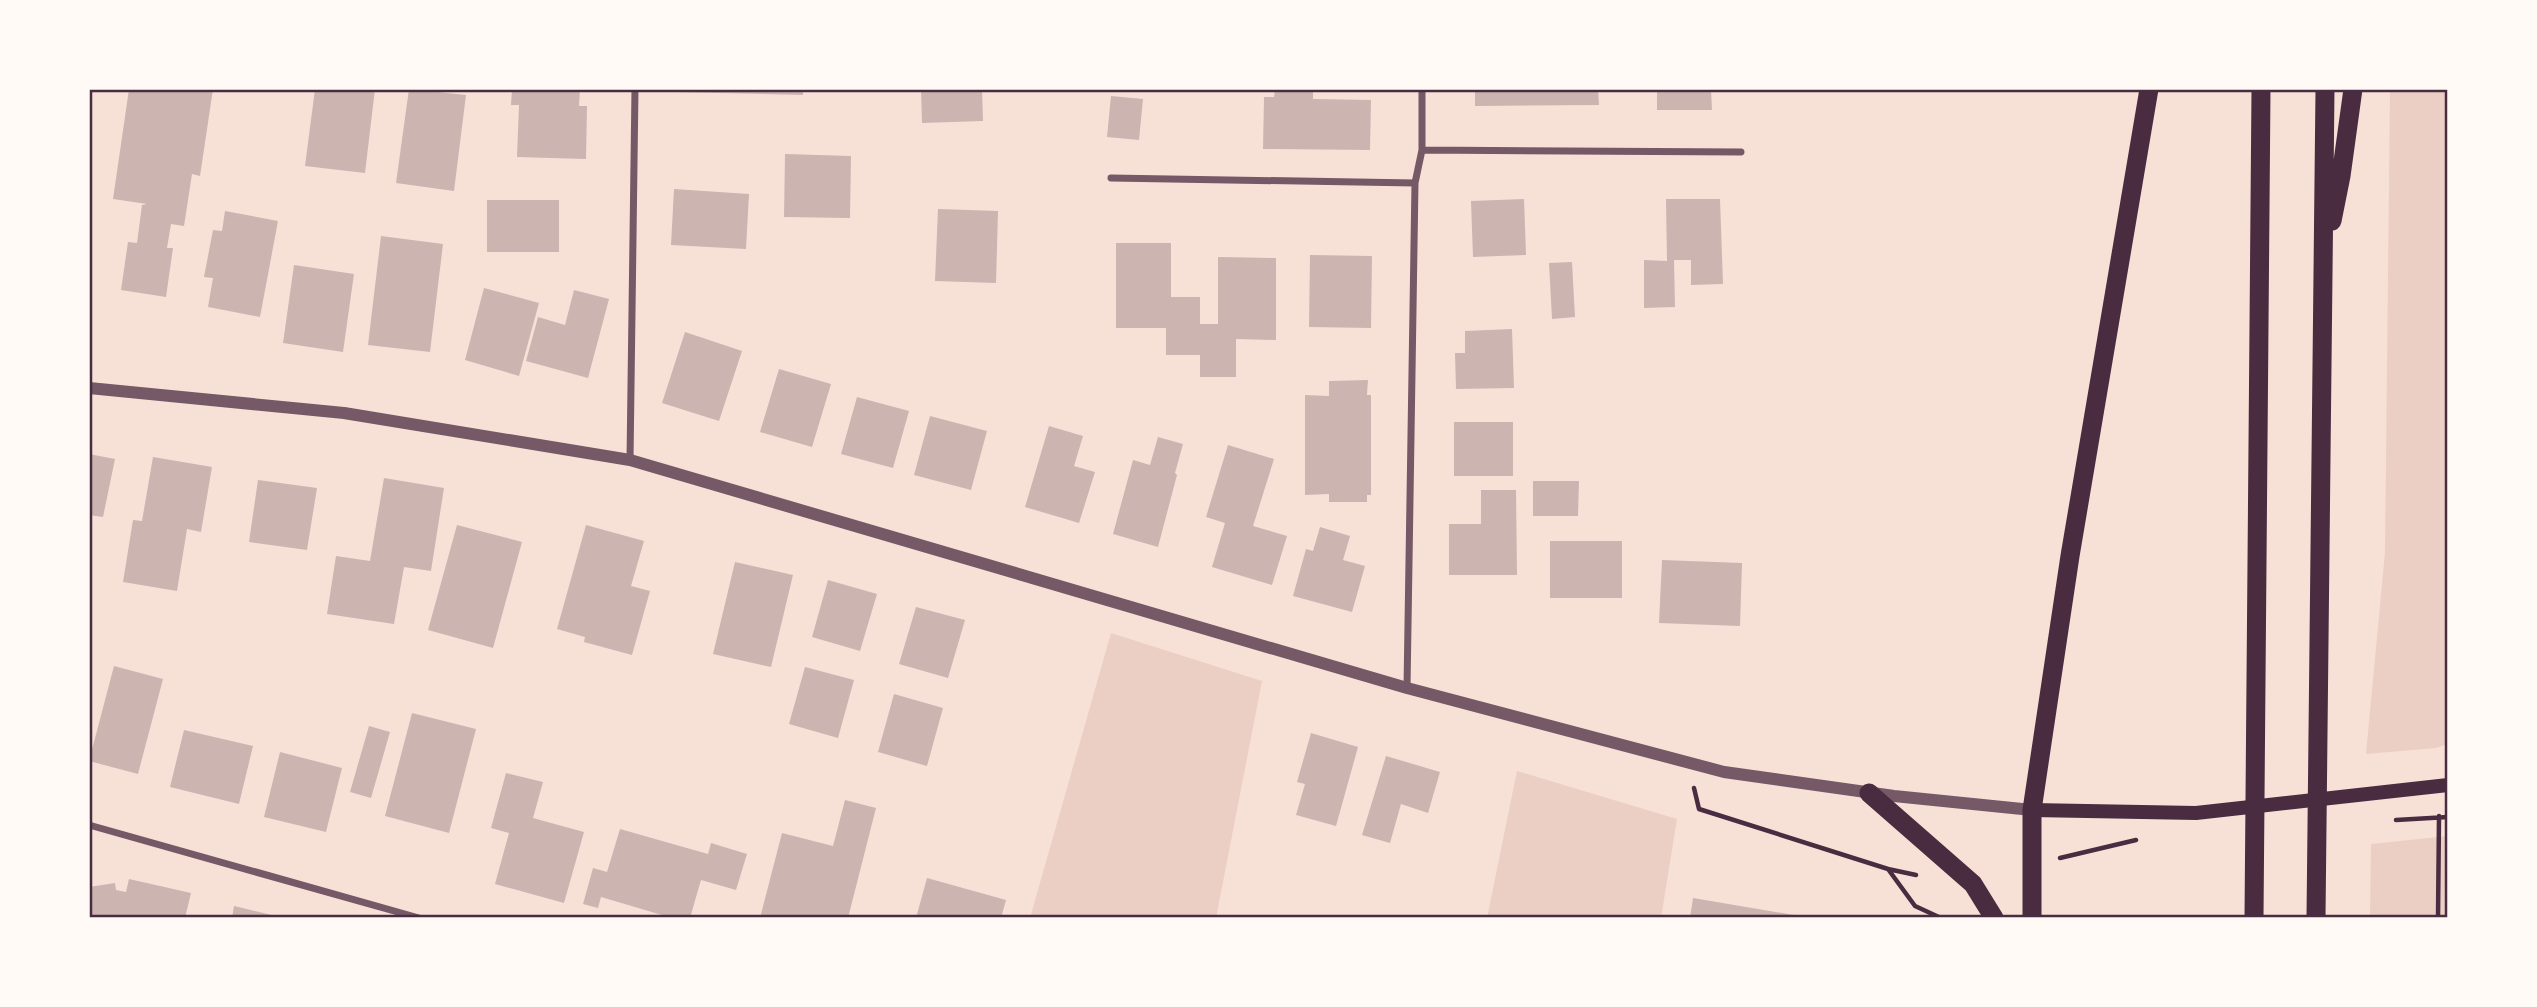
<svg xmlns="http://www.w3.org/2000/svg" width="2537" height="1007" font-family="'Asap Condensed',sans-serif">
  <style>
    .green { fill: #ebcfc5 }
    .building { fill: #ccb4b1 }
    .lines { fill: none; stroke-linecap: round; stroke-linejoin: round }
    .path { stroke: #4a2c40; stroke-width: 4.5 }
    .minor { stroke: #755966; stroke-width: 7 }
    .tertiary { stroke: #755966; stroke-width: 12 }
    .secondary { stroke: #4a2c40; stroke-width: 14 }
    .trunk { stroke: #4a2c40; stroke-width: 19 }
    .neatline { fill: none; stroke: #4a2c40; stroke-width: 2.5 }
  </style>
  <rect width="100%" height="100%" fill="#f7e1d7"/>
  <path class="green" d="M 2390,89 L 2448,89 L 2448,744 L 2436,748 L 2366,754 L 2385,552 Z
    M 1111,633 L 1262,681 L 1216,918 L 1030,918 Z
    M 1517,771 L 1677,819 L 1661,918 L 1487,918 Z
    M 2448,836 L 2448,918 L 2370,918 L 2371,844 Z"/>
  <path class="building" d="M 129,89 L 213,89 L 200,176 L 192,174 L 184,226 L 171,224 L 167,248 L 173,248 L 166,297 L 121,290 L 128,242 L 137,243 L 142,205 L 147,204 L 113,199 Z
    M 315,89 L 375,89 L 365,173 L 305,166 Z
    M 409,89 L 466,95 L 454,191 L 396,183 Z
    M 512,89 L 580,89 L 579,106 L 587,106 L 586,159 L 517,157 L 519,105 L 511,105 Z
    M 674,89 L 803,89 L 803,95 L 673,92 Z
    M 921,89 L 982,89 L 983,121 L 922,123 Z
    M 1275,89 L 1313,89 L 1313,99 L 1371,100 L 1370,150 L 1263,149 L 1264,97 L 1274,97 Z
    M 1475,89 L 1598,89 L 1599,105 L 1475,106 Z
    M 1657,89 L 1711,89 L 1712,110 L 1657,110 Z
    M 1111,96 L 1143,99 L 1139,140 L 1107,137 Z
    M 785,154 L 851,156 L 850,218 L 784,217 Z
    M 674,189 L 749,194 L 746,249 L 671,245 Z
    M 1524,199 L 1526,255 L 1473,257 L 1471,201 Z
    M 1666,199 L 1720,199 L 1723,284 L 1691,285 L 1691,260 L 1674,260 L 1675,307 L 1644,308 L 1644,260 L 1667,261 Z
    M 487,200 L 559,200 L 559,252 L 487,252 Z
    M 938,209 L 998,211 L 996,283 L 935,281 Z
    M 225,211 L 278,221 L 260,317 L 208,307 L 213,278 L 204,277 L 213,230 L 222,231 Z
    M 381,236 L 443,244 L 430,352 L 368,345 Z
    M 1116,243 L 1171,243 L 1171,297 L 1200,297 L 1200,324 L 1218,324 L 1218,257 L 1276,258 L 1276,340 L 1236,339 L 1236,377 L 1200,377 L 1200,355 L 1166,355 L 1166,328 L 1116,328 Z
    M 1310,255 L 1372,256 L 1371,328 L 1309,327 Z
    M 1572,262 L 1575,317 L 1552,319 L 1549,263 Z
    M 294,265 L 354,274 L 343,352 L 283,343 Z
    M 484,288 L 539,303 L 519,376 L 465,360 Z
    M 574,290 L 609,299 L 588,378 L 526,361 L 538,317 L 565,325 Z
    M 1512,329 L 1514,388 L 1456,389 L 1455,353 L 1465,353 L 1465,331 Z
    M 685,332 L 742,351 L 719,421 L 662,403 Z
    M 779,369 L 831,384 L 812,447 L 760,432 Z
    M 1368,380 L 1367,395 L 1371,395 L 1371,495 L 1367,495 L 1367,502 L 1329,502 L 1329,494 L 1305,495 L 1305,395 L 1329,396 L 1329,381 Z
    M 857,397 L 909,411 L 893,468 L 841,454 Z
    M 930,416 L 987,431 L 971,490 L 914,475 Z
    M 1454,422 L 1513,422 L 1513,476 L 1454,476 Z
    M 1049,426 L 1083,436 L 1074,466 L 1095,472 L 1079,523 L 1025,507 Z
    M 1158,437 L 1183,444 L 1175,473 L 1177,475 L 1158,547 L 1113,534 L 1133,460 L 1150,465 Z
    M 1228,445 L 1274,459 L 1253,526 L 1287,536 L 1272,585 L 1212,567 L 1225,523 L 1206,517 Z
    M 89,454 L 115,459 L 103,517 L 89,515 Z
    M 153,457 L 212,467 L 201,532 L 187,529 L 177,591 L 123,582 L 133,520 L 142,521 Z
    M 384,478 L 444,488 L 431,571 L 404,567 L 394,624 L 327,614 L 336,556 L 370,561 Z
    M 258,480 L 317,488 L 307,550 L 249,542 Z
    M 1533,481 L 1579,481 L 1578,516 L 1533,516 Z
    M 1481,490 L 1516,490 L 1517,575 L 1449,575 L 1449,524 L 1481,524 Z
    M 457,525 L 522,542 L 493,648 L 428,630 Z
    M 586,525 L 644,541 L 631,586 L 650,591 L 632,655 L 584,642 L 585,637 L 557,629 Z
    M 1320,527 L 1350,536 L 1343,560 L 1365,566 L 1352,612 L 1293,596 L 1306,549 L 1313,551 Z
    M 1550,541 L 1622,541 L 1622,598 L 1550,598 Z
    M 1662,560 L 1742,563 L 1740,626 L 1659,623 Z
    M 735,562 L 793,575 L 771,667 L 713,654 Z
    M 828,580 L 877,594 L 860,651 L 812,637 Z
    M 916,607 L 965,620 L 948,678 L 899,664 Z
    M 114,666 L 163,679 L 138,774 L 89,761 Z
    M 805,667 L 854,680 L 838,738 L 789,724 Z
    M 894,694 L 943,708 L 927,766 L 878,752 Z
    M 412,713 L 476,729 L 449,833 L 385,816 Z
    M 369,726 L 390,732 L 371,798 L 350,792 Z
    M 184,730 L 253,746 L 239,804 L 170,787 Z
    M 1311,733 L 1358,747 L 1336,826 L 1296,815 L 1305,784 L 1297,782 Z
    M 280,752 L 342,768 L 326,832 L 264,817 Z
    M 1386,756 L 1440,772 L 1428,813 L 1401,804 L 1390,843 L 1362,835 Z
    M 506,773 L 543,782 L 533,818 L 584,832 L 564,903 L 495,884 L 509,833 L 491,828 Z
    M 845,800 L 876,808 L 848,918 L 760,918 L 782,833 L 833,846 Z
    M 620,829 L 708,854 L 711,843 L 747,854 L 736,890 L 701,880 L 690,918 L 672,918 L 601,897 L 598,908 L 583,904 L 593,868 L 607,872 Z
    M 927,878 L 1006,900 L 1001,918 L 916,918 Z
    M 129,879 L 191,893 L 185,918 L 89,918 L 89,887 L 115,883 L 116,890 L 126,892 Z
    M 1693,898 L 1800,916 L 1800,918 L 1690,918 Z
    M 234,906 L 280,917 L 280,918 L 232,918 Z"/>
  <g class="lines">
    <path class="path" d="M 1694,788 L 1699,809 L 1888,869
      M 2396,820 L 2448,817
      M 2060,858 L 2136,840
      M 1916,875 L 1888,869 L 1915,906 L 1941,918
      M 2438,918 L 2439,816"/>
    <path class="minor" d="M 1422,150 L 1741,152
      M 1111,178 L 1415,183
      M 630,460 L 635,89
      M 1407,688 L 1415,183 L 1422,150 L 1422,89
      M 89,825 L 419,918"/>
    <path class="tertiary" d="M 89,388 L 344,413 L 630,460 L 1407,688 L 1724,772 L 1894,796 L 2032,810"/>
    <path class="secondary" d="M 2032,810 L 2196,813 L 2448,785"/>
    <path class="trunk" d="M 2332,221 L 2341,176 L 2353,89
      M 1869,793 L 1973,884 L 1994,918
      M 2032,918 L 2032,810 L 2070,556 L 2149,89
      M 2254,918 L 2261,89
      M 2316,918 L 2325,89"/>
  </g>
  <rect width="2537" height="1007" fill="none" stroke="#fffaf5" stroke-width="182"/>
  <rect x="91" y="91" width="2355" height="825" class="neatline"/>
</svg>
